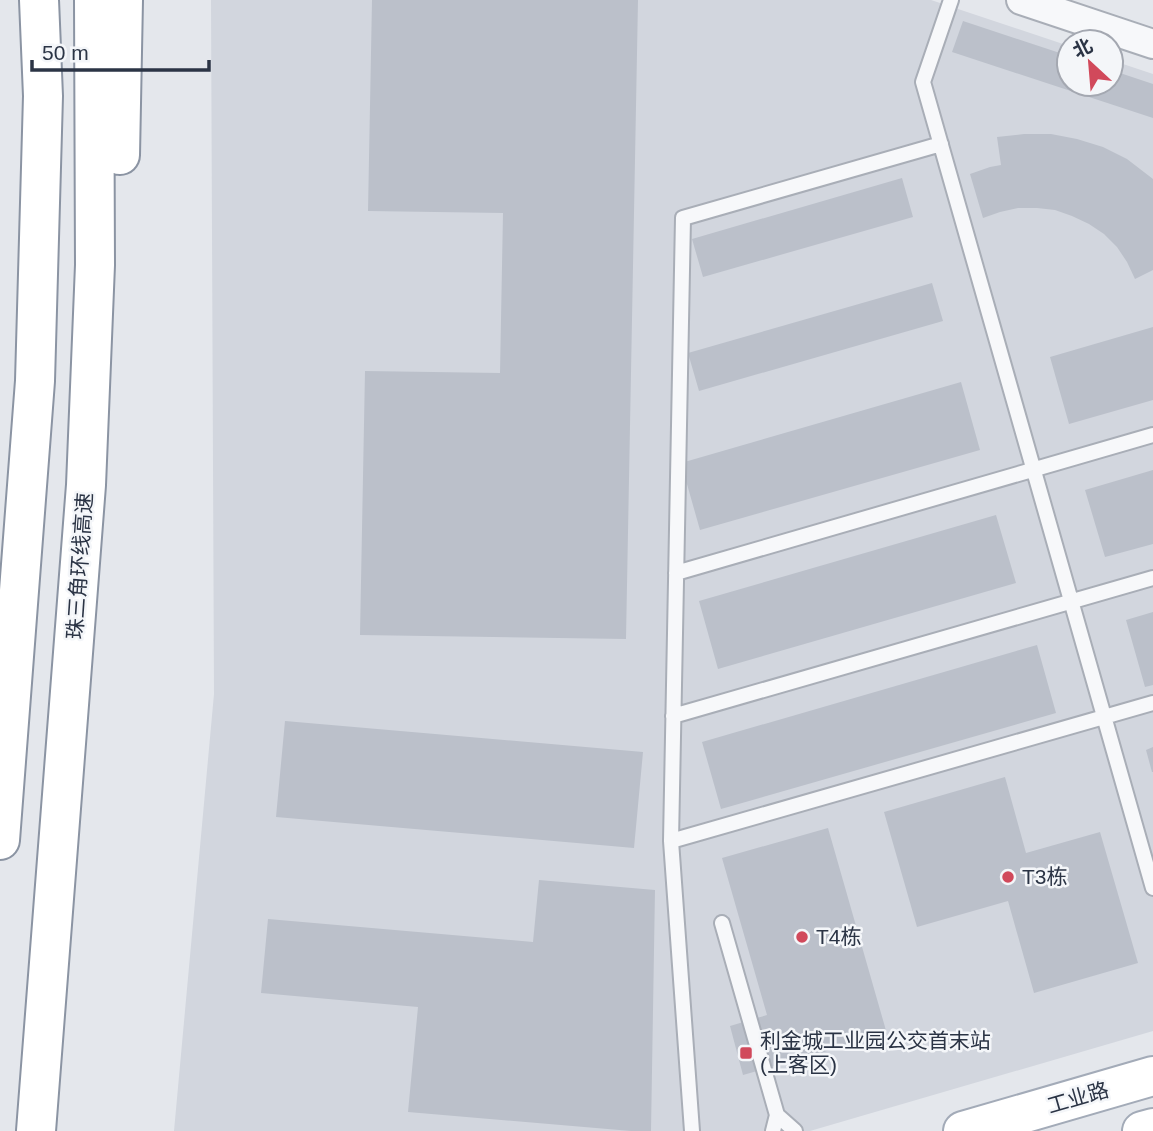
<svg xmlns="http://www.w3.org/2000/svg" width="1153" height="1131" font-family="Helvetica,'Noto Sans SC',sans-serif">
  <style>
    .built { fill: #d2d6de }
    .building { fill: #bbc0ca }
    .lines { fill: none; stroke-linecap: round; stroke-linejoin: round }
    .lane-casing { stroke: #a9aeb7; stroke-width: 18 }
    .street-casing { stroke: #a9aeb7; stroke-width: 32 }
    .primary-casing { stroke: #a3abb8; stroke-width: 42 }
    .highway-casing { stroke: #8b94a3; stroke-width: 42 }
    .lane { stroke: #f7f8fa; stroke-width: 14 }
    .street { stroke: #f7f8fa; stroke-width: 28 }
    .primary { stroke: #fff; stroke-width: 38 }
    .highway { stroke: #fff; stroke-width: 38 }
    .poi-dot { fill: #d1495b; stroke: #f4f6f9; stroke-width: 2.5 }
    .labels { text-anchor: middle; stroke-width: 5; stroke-linejoin: round; paint-order: stroke }
    .street-label { font-size: 21px; fill: #2b3445; stroke: #f4f6f9 }
    .poi-label { font-size: 21px; fill: #2b3445; stroke: #f4f6f9; text-anchor: start }
  </style>
  <rect width="100%" height="100%" fill="#e4e7ec"/>
  <path class="built" d="M 211,0 L 931,0 L 1069,46 L 1069,84 L 1111,84 L 1111,60 L 1153,74 L 1153,1031 L 810,1131 L 174,1131 L 214,694 Z"/>
  <path class="building" d="M 372,0 L 638,0 L 626,639 L 360,635 L 365,371 L 500,373 L 503,213 L 368,211 Z
    M 963,21 L 1069,56 L 1069,84 L 1111,84 L 1111,70 L 1153,84 L 1153,118 L 952,52 Z
    M 1024,134 L 1051,134 L 1077,139 L 1103,147 L 1127,159 L 1153,179 L 1153,270 L 1135,279 L 1127,262 L 1117,247 L 1104,234 L 1089,224 L 1072,216 L 1055,210 L 1037,208 L 1018,208 L 1000,212 L 983,218 L 970,174 L 990,167 L 1001,165 L 997,137 Z
    M 902,178 L 913,217 L 703,277 L 692,239 Z
    M 932,283 L 943,321 L 699,391 L 688,353 Z
    M 1153,327 L 1153,400 L 1069,424 L 1050,357 Z
    M 961,382 L 980,450 L 700,530 L 681,463 Z
    M 1153,470 L 1153,544 L 1105,557 L 1085,490 Z
    M 996,515 L 1016,583 L 718,669 L 699,601 Z
    M 1153,612 L 1153,685 L 1145,687 L 1126,620 Z
    M 1037,645 L 1056,713 L 721,809 L 702,742 Z
    M 285,721 L 643,752 L 634,848 L 276,817 Z
    M 1153,747 L 1153,772 L 1152,772 L 1146,750 Z
    M 1005,777 L 1026,853 L 1100,832 L 1138,963 L 1034,993 L 1008,901 L 917,927 L 884,812 Z
    M 828,828 L 887,1034 L 743,1075 L 730,1026 L 767,1015 L 722,858 Z
    M 539,880 L 655,890 L 651,1131 L 631,1131 L 408,1112 L 418,1007 L 261,993 L 268,919 L 533,942 Z"/>
  <g class="lines">
    <defs>
      <path id="lane" d="M 951,0 L 923,82 L 1153,888
        M 676,573 L 1153,435
        M 673,716 L 1153,578
        M 671,841 L 1153,703
        M 722,923 L 777,1115 L 773,1131
        M 777,1115 L 795,1131
        M 692,1131 L 671,841 L 683,218 L 941,144"/>
      <path id="street" d="M 1021,0 L 1153,44"/>
      <path id="primary" d="M 963,1131 L 1153,1076
        M 1142,1131 L 1153,1128"/>
      <path id="highway" d="M 120,155 L 123,0
        M 0,840 L 35,381 L 43,96 L 39,0
        M 36,1131 L 86,485 L 95,265 L 94,0"/>
    </defs>
    <use href="#lane" class="lane-casing"/>
    <use href="#street" class="street-casing"/>
    <use href="#primary" class="primary-casing"/>
    <use href="#highway" class="highway-casing"/>
    <use href="#lane" class="lane"/>
    <use href="#street" class="street"/>
    <use href="#primary" class="primary"/>
    <use href="#highway" class="highway"/>
  </g>
  <g class="poi-dot">
    <circle cx="1008" cy="877" r="7"/>
    <circle cx="802" cy="937" r="7"/>
    <rect x="739" y="1046" width="14" height="14" rx="3.5"/>
  </g>
  <g class="labels">
    <g class="street-label">
      <text transform="translate(80 566) rotate(-86)" y="7">珠三角环线高速</text>
      <text transform="translate(1078 1098) rotate(-16)" y="7">工业路</text>
    </g>
    <g class="poi-label">
      <text x="1022" y="884">T3栋</text>
      <text x="816" y="944">T4栋</text>
      <text x="760" y="1048">利金城工业园公交首末站<tspan x="760" dy="24">(上客区)</tspan></text>
    </g>
  </g>
  <g transform="translate(1090 63) rotate(334)"><circle r="33" fill="#f4f6f9" stroke="#a4a8b1" stroke-width="2"/>
  <path d="M0-5L12 26L0 18L-12 26Z" fill="#d1495b"/>
  <text y="-10" font-size="19" font-weight="bold" text-anchor="middle" fill="#2b3445">北</text>
  </g>
  <path d="M32 60v10h177v-10" fill="none" stroke="#2b3445" stroke-width="3.5"/>
  <text x="42" y="60" font-size="21" fill="#2b3445" stroke="#f4f6f9" stroke-width="5" paint-order="stroke">50 m</text>
</svg>
